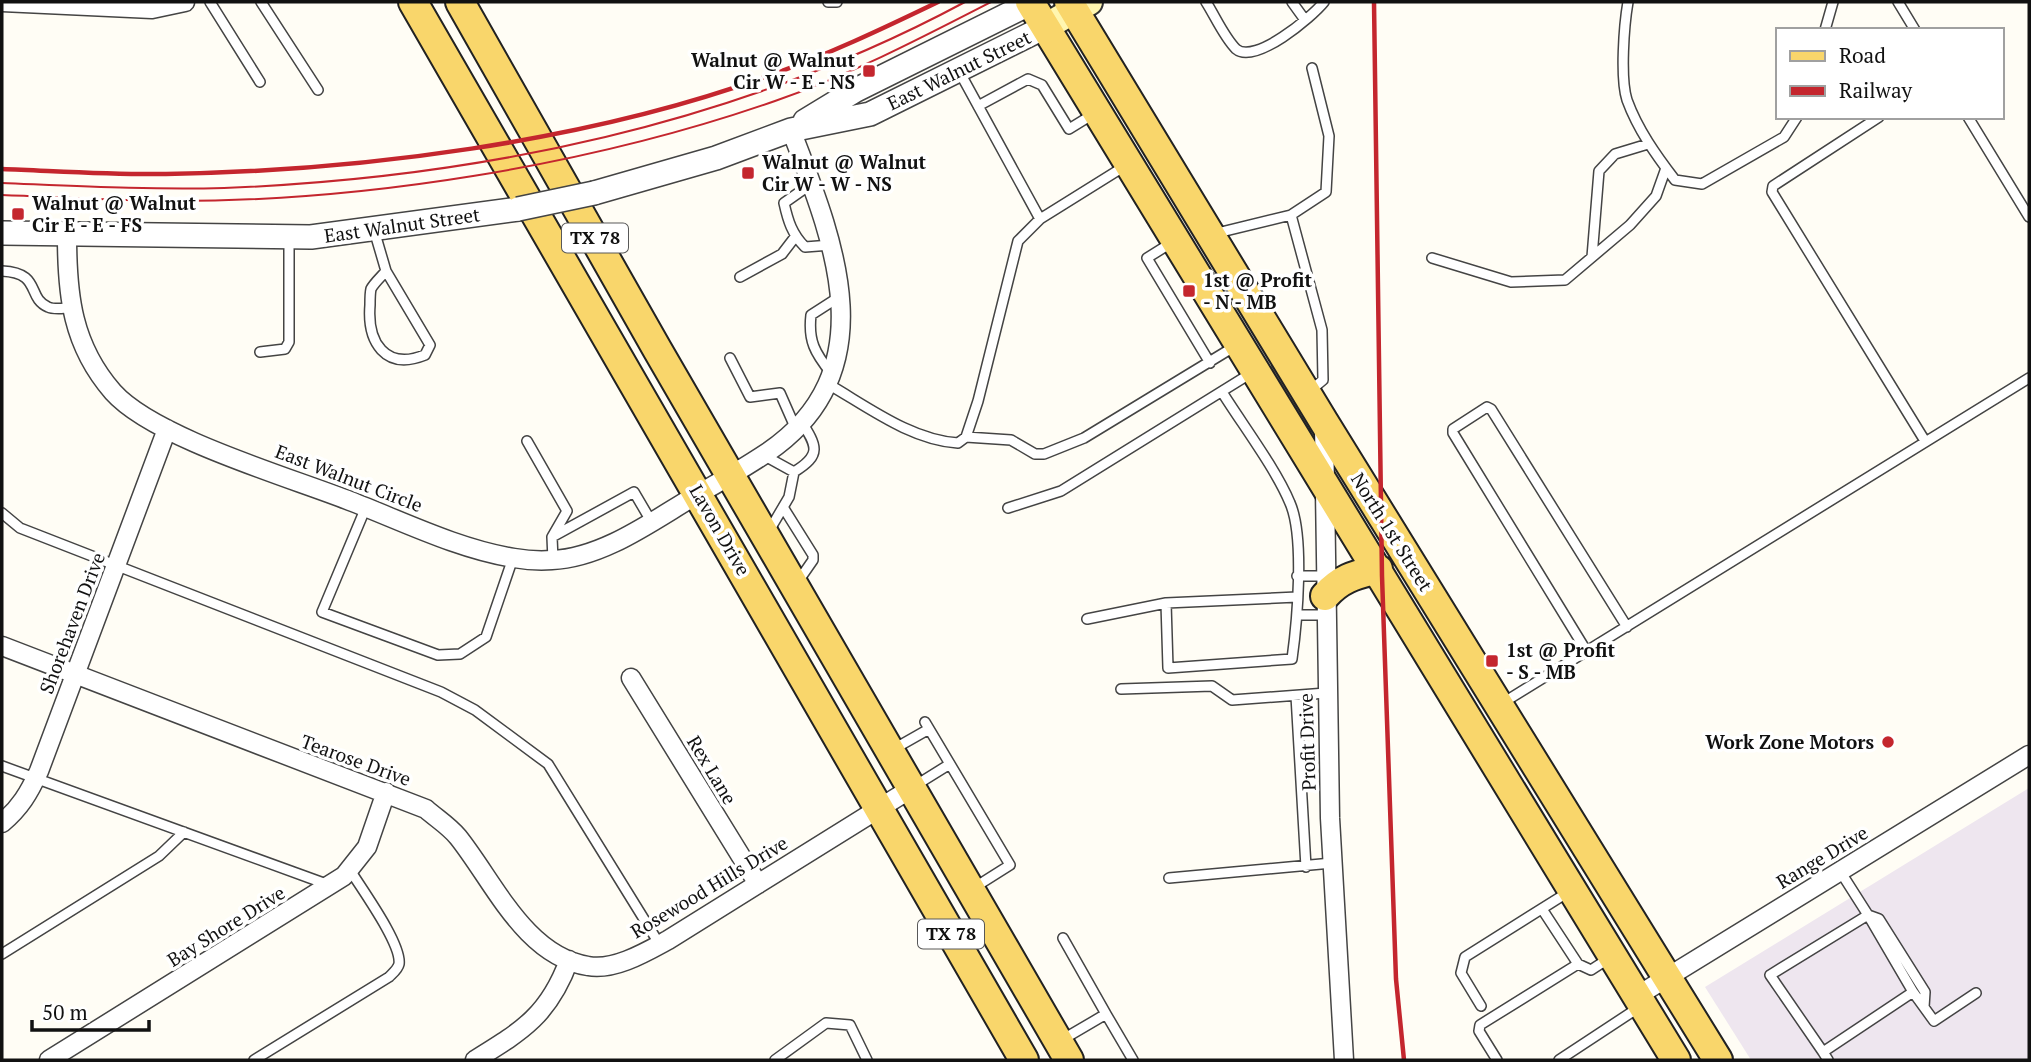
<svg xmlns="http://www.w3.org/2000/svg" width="2031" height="1062" font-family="'PT Serif',serif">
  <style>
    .industrial { fill: #eee6ef }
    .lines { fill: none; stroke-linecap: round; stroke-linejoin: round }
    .service-casing { stroke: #444; stroke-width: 12 }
    .minor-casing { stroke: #444; stroke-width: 21 }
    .tertiary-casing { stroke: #444; stroke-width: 26 }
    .secondary-casing { stroke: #333; stroke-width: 30 }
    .primary-casing { stroke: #222; stroke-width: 32 }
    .service { stroke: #fff; stroke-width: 9 }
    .minor { stroke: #fff; stroke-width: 18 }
    .tertiary { stroke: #fff; stroke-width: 23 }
    .secondary { stroke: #fff6b0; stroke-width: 26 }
    .primary { stroke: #f9d66b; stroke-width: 28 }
    .tram { stroke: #c4262e; stroke-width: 2 }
    .rail { stroke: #c4262e; stroke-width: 4.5 }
    .tertiary-bridge-casing { stroke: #444; stroke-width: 26; stroke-linecap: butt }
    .tertiary-bridge { stroke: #fff; stroke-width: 23 }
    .poi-dot { fill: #c4262e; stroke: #fff; stroke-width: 2.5 }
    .labels { text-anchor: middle; stroke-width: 7; stroke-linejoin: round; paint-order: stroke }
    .shield { fill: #fff; stroke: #585858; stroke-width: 2 }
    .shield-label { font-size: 18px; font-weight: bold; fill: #111 }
    .poi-label { font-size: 19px; font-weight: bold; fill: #111; stroke: #fff; text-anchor: start }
    .street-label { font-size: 19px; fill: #111; stroke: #fff }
  </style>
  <rect width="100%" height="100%" fill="#fffdf5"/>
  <path class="industrial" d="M 2029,788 L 2029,1060 L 1751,1060 L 1705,987 Z"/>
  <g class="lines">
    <defs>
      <path id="service" d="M 210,2 L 260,82
        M 261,2 L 318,90
        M 828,2 L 837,2
        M 1206,2 C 1215,16 1224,37 1236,49 C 1255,65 1312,17 1324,2
        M 1292,2 L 1305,20
        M 1628,2 C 1624,25 1620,78 1627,100 C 1638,130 1656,155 1675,180 L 1702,184 L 1784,137 L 1797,117
        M 1898,2 L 1915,30
        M 1825,30 L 1833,2
        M 959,71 L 1040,219
        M 978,106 L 1028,79 L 1042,85 L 1069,129 L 1095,113
        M 1879,117 L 1773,186 L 1772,192 L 1925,441
        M 1968,117 L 2029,217
        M 811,184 L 784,203 C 788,221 792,234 805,247 L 831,245
        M 1291,215 L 1326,192 L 1329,136 L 1312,68
        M 374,230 L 386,271 L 430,345 L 425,355 C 385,371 367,342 370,305 C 370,301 370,293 371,289 C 374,283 382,276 386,271
        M 1213,234 L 1291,215 L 1322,330 L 1323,380 L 1311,390
        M 1171,243 L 1147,258 L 1210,363
        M 1592,257 L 1599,171 L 1615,154 L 1648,144
        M 1432,258 L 1511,282 L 1565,280 L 1630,225 L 1656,196 L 1666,168
        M 2,271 C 42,273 26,297 48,307 C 54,310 63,308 71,308
        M 740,277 L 782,254 L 795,237
        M 260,352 L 285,349 L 289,342 L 289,239
        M 730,358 L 750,397 L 780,393 L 795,427
        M 831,373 C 815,353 808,341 811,315 L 839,297
        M 828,384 C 868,407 911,440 958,443 L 966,437 L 978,401 L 1018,241 L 1040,219 L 1125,166
        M 966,437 L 1011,440 L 1035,454 L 1044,454 L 1084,438 L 1237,345
        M 527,441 L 567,511 L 552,537 L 553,560
        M 763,455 L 794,472 C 822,455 817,446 801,421
        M 366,507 L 322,612 L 438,655 L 460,654 L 486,637 L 513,558
        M 783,507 L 813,555 L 813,560 L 797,583
        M 1008,508 L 1061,491 L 1253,372
        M 2,513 L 20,528 L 441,692 L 475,710 L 548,764 L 660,945
        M 769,531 L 789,497 L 794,472
        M 552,537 L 634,492 L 651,521
        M 1297,576 L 1325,576
        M 1166,603 L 1168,668 L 1292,659 C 1297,623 1305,537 1290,503 C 1276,469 1242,424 1222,392
        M 1297,615 L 1325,615
        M 1087,619 L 1166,603 L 1297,597
        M 1587,652 L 1453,433 L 1453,429 L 1487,407 L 1491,409 L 1627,627
        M 1121,689 L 1212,686 L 1232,700 L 1326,693
        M 1296,696 L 1306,867
        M 1501,704 L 2029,378
        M 925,722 L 1010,865 L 972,889
        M 892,750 L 929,729
        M 2,766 L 329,885
        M 913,787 L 950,764
        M 1169,878 L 1332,863
        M 1542,909 L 1578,964
        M 1868,915 L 1879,919 L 1925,992 L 1924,1007
        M 1868,915 L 1913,992
        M 2,954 L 159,856 L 184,832
        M 1481,1006 L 1461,973 L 1465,957 L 1570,891
        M 1106,1014 L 1133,1060
        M 1060,1041 L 1106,1014 L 1063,938
        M 1823,1052 L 1770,975 L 1868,915 L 1840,871
        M 254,1060 L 389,977 C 393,973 398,969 399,964 C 402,944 361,888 350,870
        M 775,1060 L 826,1023 L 850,1025 L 867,1060
        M 1497,1060 L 1479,1031 L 1480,1025 L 1578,964 L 1591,970 L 1611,957
        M 1559,1060 L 1638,1008
        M 1828,1060 L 1823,1052 L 1913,992 L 1934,1021 L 1976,993"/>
      <path id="minor" d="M 2,2 L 152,9 L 185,2
        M 67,236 C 67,295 72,345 113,392 C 154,438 289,477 350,501 C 402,521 458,549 514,558 C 526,560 540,561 552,560 C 602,558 651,522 693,497 C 718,483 744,468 768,452 C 888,370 833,239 791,130
        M 1324,425 L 1330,818 L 1344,1060
        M 2,646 L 426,809 C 436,818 449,826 458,837 C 494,882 525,956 588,966 C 614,971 646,952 668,940 L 912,788
        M 631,678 L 758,884
        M 2,823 C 20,808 29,793 39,771 L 167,429
        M 1637,996 L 2029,755
        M 49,1060 L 344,876 L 367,847 L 386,792
        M 475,1060 C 522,1031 549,1015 569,960"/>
      <path id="tertiary" d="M 805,121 L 856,90 L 1031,3
        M 594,193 L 716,158 L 791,130 L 870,114 L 1045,27
        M 2,233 L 311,237 L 518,209"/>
      <path id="secondary" d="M 1045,27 L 1089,2"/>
      <path id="primary" d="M 413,2 L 1024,1060
        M 460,2 L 657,349 L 1069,1060
        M 1030,2 L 1676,1060
        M 1069,2 L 1324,422 L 1718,1060
        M 1325,596 C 1341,578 1355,575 1378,569"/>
    </defs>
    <use href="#service" class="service-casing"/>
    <use href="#minor" class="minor-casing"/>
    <use href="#tertiary" class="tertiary-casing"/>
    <use href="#secondary" class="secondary-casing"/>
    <use href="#primary" class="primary-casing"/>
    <use href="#service" class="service"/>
    <use href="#minor" class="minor"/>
    <use href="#tertiary" class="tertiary"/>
    <use href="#secondary" class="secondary"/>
    <use href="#primary" class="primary"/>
    <path class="tram" d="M 2,183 C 76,186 150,190 224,188 C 480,178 738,124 965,2
      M 2,195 C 56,197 111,200 166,201 C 363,202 589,166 775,101 C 850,75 921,38 991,2"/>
    <path class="rail" d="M 1374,2 L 1382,576 L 1396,979 L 1404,1060
      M 2,169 C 56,171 111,175 166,174 C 359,171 587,142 768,76 C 827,55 882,29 938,2"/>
    <defs>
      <path id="tertiary-bridge" d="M 518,209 L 594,193"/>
    </defs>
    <use href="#tertiary-bridge" class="tertiary-bridge-casing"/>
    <use href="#tertiary-bridge" class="tertiary-bridge"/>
  </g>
  <g class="poi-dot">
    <rect x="862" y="64" width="14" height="14" rx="3.5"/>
    <rect x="741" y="166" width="14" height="14" rx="3.5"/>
    <rect x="11" y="207" width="14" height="14" rx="3.5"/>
    <rect x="1182" y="284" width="14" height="14" rx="3.5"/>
    <rect x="1485" y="654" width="14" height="14" rx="3.5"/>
    <circle cx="1888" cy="742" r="7"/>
  </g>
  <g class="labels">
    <g class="shield">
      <rect x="562" y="223.5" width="66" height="29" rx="5"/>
      <rect x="918" y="919.5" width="66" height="29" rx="5"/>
    </g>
    <g class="shield-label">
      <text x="595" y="244">TX 78</text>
      <text x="951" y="940">TX 78</text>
    </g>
    <g class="poi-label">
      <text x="855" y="67" text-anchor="end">Walnut @ Walnut<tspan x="855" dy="22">Cir W - E - NS</tspan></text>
      <text x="762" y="169">Walnut @ Walnut<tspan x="762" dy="22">Cir W - W - NS</tspan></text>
      <text x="32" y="210">Walnut @ Walnut<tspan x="32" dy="22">Cir E - E - FS</tspan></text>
      <text x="1203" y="287">1st @ Profit<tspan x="1203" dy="22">- N - MB</tspan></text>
      <text x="1506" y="657">1st @ Profit<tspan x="1506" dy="22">- S - MB</tspan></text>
      <text x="1874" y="749" text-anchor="end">Work Zone Motors</text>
    </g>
    <g class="street-label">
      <text transform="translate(959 70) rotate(-26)" y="7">East Walnut Street</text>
      <text transform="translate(402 225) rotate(-8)" y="7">East Walnut Street</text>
      <text transform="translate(349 478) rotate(21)" y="7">East Walnut Circle</text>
      <text transform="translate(720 530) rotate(60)" y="7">Lavon Drive</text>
      <text transform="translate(1392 532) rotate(58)" y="7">North 1st Street</text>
      <text transform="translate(72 623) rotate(-69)" y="7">Shorehaven Drive</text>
      <text transform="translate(1307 742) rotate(-92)" y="7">Profit Drive</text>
      <text transform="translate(356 760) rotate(20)" y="7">Tearose Drive</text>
      <text transform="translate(712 770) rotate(59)" y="7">Rex Lane</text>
      <text transform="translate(1822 857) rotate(-31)" y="7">Range Drive</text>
      <text transform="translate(709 887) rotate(-31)" y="7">Rosewood Hills Drive</text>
      <text transform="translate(226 926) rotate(-32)" y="7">Bay Shore Drive</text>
    </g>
  </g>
  <rect width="2031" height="1062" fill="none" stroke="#111111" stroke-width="7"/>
  <rect x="1776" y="28" width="228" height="91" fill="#ffffff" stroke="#a0a0a0" stroke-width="2"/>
  <rect x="1790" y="51" width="35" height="10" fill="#f9d66b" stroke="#a0a0a0" stroke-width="2"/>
  <text x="1839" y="63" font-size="21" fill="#111111">Road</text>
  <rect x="1790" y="86" width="35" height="10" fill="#c4262e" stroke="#a0a0a0" stroke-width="2"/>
  <text x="1839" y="98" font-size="21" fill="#111111">Railway</text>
  <path d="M32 1020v10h117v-10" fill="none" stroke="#111111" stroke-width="3.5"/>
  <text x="42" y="1020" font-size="21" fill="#111111" stroke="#ffffff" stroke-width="5" paint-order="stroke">50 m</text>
</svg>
